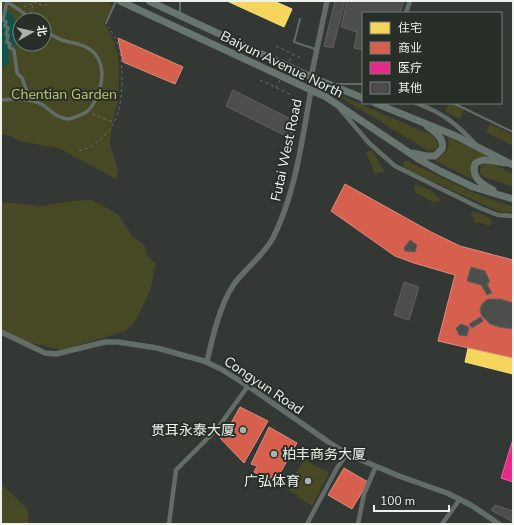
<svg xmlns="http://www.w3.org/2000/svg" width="514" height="525" font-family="'Nunito Sans','Noto Sans SC',sans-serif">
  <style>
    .green { fill: #474824; fill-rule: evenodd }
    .water { fill: #0f544c }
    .homes { fill: #f6d55c; stroke: #f3de88 }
    .shops { fill: #d6604d; stroke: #dd8c7d }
    .health { fill: #e7298a; stroke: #e965a8 }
    .building { fill: #4b4e4a; stroke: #5d605c }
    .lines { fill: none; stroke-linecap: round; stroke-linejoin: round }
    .path { stroke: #686e6a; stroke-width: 1; stroke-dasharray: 3 3; stroke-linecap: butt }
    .service { stroke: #636d68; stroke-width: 2 }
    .pedestrian { stroke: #636d68; stroke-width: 3.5 }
    .minor { stroke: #636d68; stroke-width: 4.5 }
    .tertiary { stroke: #636d68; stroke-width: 5.5 }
    .trunk { stroke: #68756e; stroke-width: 7 }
    .path-bridge { stroke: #686e6a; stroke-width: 1; stroke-dasharray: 3 3; stroke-linecap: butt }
    .poi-dot { fill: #acb1ac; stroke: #282f28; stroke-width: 1.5 }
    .labels { text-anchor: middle; stroke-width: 4; stroke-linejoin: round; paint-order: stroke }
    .street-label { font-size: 14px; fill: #edf2ed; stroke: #282f28 }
    .park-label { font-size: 14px; fill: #c3c566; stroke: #282f28 }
    .poi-label { font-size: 14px; fill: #edf2ed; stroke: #282f28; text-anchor: end }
  </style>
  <rect width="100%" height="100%" fill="#343834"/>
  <path class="green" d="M 1,1 L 105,1 L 113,5 L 104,23 L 113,39 L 118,55 L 119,71 L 118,101 L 112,124 L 110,145 L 118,170 L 116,179 L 58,148 L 19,141 L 9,135 L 1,134 ZM 20,20 L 44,20 L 44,44 L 20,44 Z
    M 330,91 L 431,135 C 442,142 440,154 427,150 Z
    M 449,103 L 454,103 L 464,109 L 460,119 L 445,111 Z
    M 490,124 L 513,135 L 513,146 L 486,132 Z
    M 447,136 L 487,155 L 486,157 L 477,158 L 474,161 L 474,180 L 435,161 L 446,152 L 449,144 Z
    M 372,150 L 384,171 L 375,174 L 366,153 Z
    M 405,160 L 470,191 L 513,207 L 513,212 L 500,212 L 405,169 L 402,167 Z
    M 489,162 L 513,174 L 513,187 L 484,177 C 479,174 479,171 481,166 Z
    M 416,184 L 431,191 L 441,200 L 434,203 L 416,193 L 414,188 Z
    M 92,200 L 118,214 L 132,236 L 144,245 L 148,257 L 156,264 L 150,291 L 134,323 L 126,331 L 62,350 L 26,342 L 1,330 L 1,202 L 42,206 L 71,201 Z
    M 473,211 L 486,216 L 492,220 L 491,225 L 487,226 L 484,223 L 475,223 L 471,213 Z
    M 304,460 L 329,473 L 312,506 L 286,488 Z
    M 1,484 L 28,509 L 28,524 L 1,524 Z"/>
  <path class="water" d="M 1,8 L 10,12 L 20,29 L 20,44 L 34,44 L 31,48 C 22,50 17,43 8,46 L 9,64 L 1,67 Z"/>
  <path class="homes" d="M 227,1 L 274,1 L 292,9 L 284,27 Z
    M 470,339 L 513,350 L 513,374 L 465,362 Z"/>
  <path class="shops" d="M 118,38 L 183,67 L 175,84 L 123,62 Z
    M 345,184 L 431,232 L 460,246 L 513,260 L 513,358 L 438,341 L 455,275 L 414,263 L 395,256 L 331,211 Z
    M 240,407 L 268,421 L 244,463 L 219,437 L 228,422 L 231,423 Z
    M 269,427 L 297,443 L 274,484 L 254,472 L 257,466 L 251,464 Z
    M 344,468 L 368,482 L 352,509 L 328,495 Z"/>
  <path class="health" d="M 513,439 L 513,482 L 501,478 Z"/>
  <path class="building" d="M 335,1 L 345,1 L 333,48 L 324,46 Z
    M 347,1 L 404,1 L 400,13 L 363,13 L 363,50 L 354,48 L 357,32 L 341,27 Z
    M 233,90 L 297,122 L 290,138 L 226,106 Z
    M 410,240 L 417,245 L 415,252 L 405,251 L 404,248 Z
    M 471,267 L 485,271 L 490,282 L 487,284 L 492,293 L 487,295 L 481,285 L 467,281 Z
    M 404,282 L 419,287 L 409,320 L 394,315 Z
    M 488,299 L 500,299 L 513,303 L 513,329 L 499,327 L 490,324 L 482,316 L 480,311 L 481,306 L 484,302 Z
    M 481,317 L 483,321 L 472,328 L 469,324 Z
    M 461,324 L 469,327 L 467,336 L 459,335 L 456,328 Z
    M 495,505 L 513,511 L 513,522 L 491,510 Z"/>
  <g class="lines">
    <path class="path" d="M 24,7 L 26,5 L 33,4
      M 30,14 L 34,2 L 44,6 L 47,4 L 48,1
      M 276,46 L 301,58
      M 260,80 L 292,95
      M 92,114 L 113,122
      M 79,151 C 100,146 117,125 120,104 C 122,94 122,83 122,73 C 121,62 121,50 116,40 C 114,35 111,31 108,27"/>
    <path class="service" d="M 180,14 L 180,1
      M 300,19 L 294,42 L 315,49
      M 106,23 L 116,1
      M 336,84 L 363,84
      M 453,103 L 513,132"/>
    <path class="pedestrian" d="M 6,1 L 21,11 L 32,20
      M 7,2 L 3,20 L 6,22 L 5,26 L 8,28 L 6,34 L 8,35 L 7,42 L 10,44 L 9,47 L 14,50 L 17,73 L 22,78 L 26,89 L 28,100
      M 1,100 C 14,99 31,98 43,105 C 51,111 58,119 69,119 C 72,119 75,117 78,116 C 87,113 90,110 95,101 C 104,83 107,58 86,47 C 79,43 70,43 62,40 C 56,38 50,34 44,30"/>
    <path class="minor" d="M 406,13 L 410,1
      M 416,103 C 443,113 457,124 476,145
      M 340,109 L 369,143 L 395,166 L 480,208 L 498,215 L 513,216
      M 169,524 L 176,470 L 217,429 L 248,386
      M 307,524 L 337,468 L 347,454
      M 358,524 L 364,494 L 376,466
      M 442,524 L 460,499"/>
    <path class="tertiary" d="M 311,77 L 327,1
      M 1,332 L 45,353 L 56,354 L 105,342 L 118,342 L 157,348 L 204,361 L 221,369 L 248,386 L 330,443 L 347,454 L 399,476 L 447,493 L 471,505 L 499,524
      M 207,362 C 212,339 220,304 234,284 C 246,268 263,256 273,238 C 296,192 302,140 311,90"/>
    <path class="trunk" d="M 120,1 L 326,97 L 420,160 L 440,171 L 473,187 L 513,199
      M 149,1 L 311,77 L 363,98
      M 375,103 L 456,136 L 513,165
      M 413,153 L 426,156 L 435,156 L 442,149 C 445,138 435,132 427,126
      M 493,190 C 483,185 471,178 475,164 C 483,156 495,162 506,163"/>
    <path class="path-bridge" d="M 276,88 L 293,54"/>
  </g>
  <g class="poi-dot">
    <circle cx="243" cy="430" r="4"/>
    <circle cx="274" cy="454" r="4"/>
    <circle cx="308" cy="481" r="4"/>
  </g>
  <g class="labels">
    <g class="street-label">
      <text transform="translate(282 64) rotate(26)" y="5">Baiyun Avenue North</text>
      <text transform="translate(286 150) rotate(-78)" y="5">Futai West Road</text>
      <text transform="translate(264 385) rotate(34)" y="5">Congyun Road</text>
    </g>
    <g class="park-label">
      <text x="64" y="99">Chentian Garden</text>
    </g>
    <g class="poi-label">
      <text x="235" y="435">贯耳永泰大厦</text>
      <text x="282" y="459" text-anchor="start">柏丰商务大厦</text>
      <text x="300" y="486">广弘体育</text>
    </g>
  </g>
  <rect width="514" height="525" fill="none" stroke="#edf2ed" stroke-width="4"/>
  <rect x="362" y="12" width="140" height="92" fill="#282f28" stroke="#777d77"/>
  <rect x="370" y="22" width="20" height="12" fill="#f6d55c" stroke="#777d77"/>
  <text x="398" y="32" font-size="12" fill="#edf2ed">住宅</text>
  <rect x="370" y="42" width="20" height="12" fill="#d6604d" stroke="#777d77"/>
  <text x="398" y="52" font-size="12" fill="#edf2ed">商业</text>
  <rect x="370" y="62" width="20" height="12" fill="#e7298a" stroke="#777d77"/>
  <text x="398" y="72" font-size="12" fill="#edf2ed">医疗</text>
  <rect x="370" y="82" width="20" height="12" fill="#4b4e4a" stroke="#777d77"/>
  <text x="398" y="92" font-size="12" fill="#edf2ed">其他</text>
  <g transform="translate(32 32) rotate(82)"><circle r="19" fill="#282f28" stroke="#777d77"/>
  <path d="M0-3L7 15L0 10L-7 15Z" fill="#acb1ac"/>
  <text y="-6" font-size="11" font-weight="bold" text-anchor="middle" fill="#edf2ed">北</text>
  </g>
  <path d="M374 505v6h75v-6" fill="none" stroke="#edf2ed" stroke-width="2"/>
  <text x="380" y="505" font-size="12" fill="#edf2ed" stroke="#282f28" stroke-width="3" paint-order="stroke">100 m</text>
</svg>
